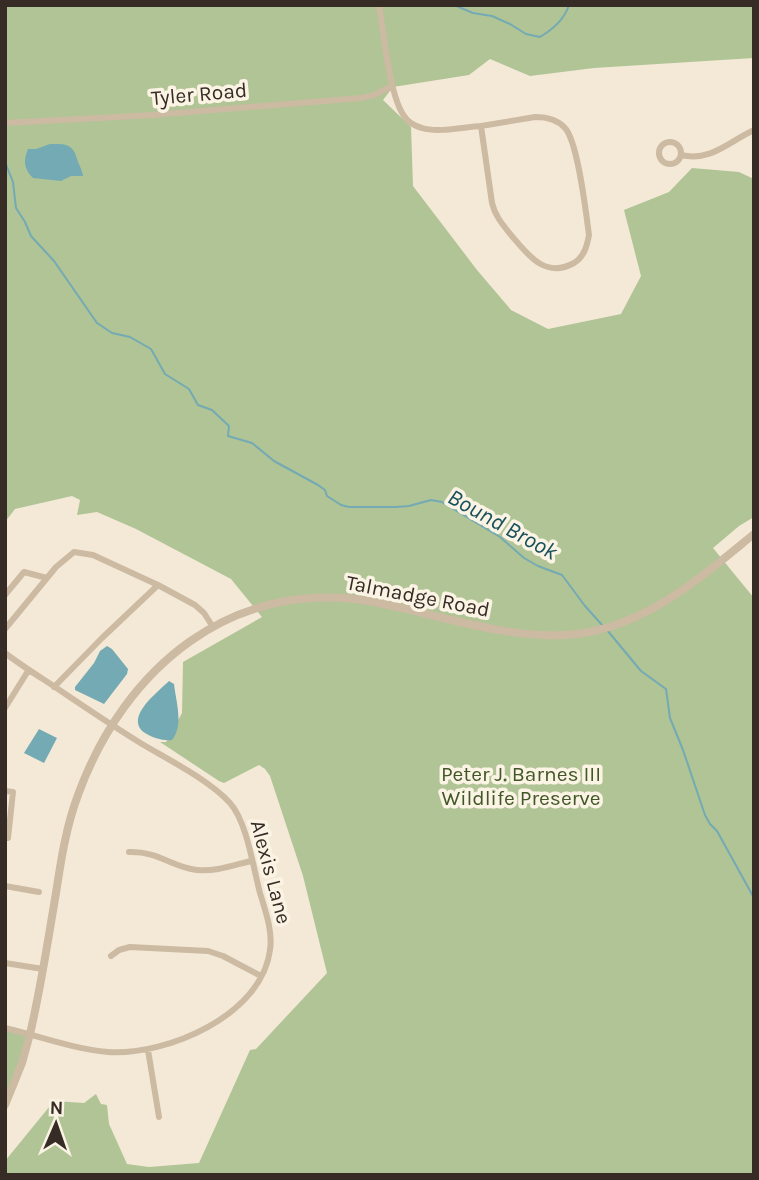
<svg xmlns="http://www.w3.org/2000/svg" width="759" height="1180" font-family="Karla,sans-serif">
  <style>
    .green { fill: #b0c496 }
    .water { fill: #74aab3 }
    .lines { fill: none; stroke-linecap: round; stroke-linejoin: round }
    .stream { stroke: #74aab3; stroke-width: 2 }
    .minor { stroke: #cdbaa2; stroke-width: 6 }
    .tertiary { stroke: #cdbaa2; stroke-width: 8 }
    .labels { text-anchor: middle; stroke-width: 7; stroke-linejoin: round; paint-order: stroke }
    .street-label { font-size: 21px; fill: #372c25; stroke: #fbf3e4 }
    .park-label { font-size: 21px; fill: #415727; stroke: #fbf3e4 }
    .water-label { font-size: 23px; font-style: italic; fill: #17515c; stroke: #fbf3e4 }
  </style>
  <rect width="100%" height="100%" fill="#f4e9d7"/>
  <path class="green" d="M 5,5 L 754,5 L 754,58 L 594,68 L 530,76 L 490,59 L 469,75 L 393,87 L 383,100 L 411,127 L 413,186 L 477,270 L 511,310 L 548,329 L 621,314 L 641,276 L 624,210 L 669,192 L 692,168 L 739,172 L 754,179 L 754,517 L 739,526 L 713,548 L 754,598 L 754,1175 L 5,1175 L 5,1161 L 54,1101 L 84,1103 L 96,1094 L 101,1104 L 107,1105 L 109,1124 L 127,1164 L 149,1167 L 199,1163 L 250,1050 L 256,1049 L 327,973 L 303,876 L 270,776 L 265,769 L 259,765 L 224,783 L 219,781 L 160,742 L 166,742 L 182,713 L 183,662 L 262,617 L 231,579 L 136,529 L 97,512 L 77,515 L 80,500 L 72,496 L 15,509 L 5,522 Z
    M 5,1028 L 30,1034 L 5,1099 Z"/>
  <path class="water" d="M 50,144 C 64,144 73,143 77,159 C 79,165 82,169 83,176 L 71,176 L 61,181 L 33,178 C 24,169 23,161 28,149 L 36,149 Z
    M 107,646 L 112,649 L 128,669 L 127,674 L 104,704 L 75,690 L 75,687 L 94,663 L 100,651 Z
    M 169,681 L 174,684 C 176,702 184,725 172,740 C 163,741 153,738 145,733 C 123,718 158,692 169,681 Z
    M 39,729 L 57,738 L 44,763 L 24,753 Z"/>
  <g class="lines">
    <path class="stream" d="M 454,5 L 473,13 L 492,16 L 510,24 L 526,34 L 540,37 C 553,29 564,20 569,5
      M 5,162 L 13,182 L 16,208 L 25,222 L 31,236 L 54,261 L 97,323 L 112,333 L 130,337 L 151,349 L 165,374 L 189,389 L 198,405 L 212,410 L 229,426 L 228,436 L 252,443 L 274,461 L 318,485 L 325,490 L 327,496 L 341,505 L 349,507 L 396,507 L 409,506 L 431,500 L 442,502 L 500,537 L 524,558 L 538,566 L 562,575 L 585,606 L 603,626
      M 607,630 L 641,671 L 666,689 L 670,718 L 683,750 L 705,815 L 710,824 L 717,831 L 754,898"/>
    <path class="minor" d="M 379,5 C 384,34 389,94 404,116 C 408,122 415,126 422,128 C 438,133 464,127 481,126
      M 535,117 C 546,117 557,119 565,128 C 578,142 586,213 589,235 C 587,246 584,257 574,263 C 545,279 528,255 511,235 C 503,225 495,216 492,203 L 481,126 Z
      M 5,123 L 153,115 L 361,98 L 374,95 L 392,86
      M659 153a11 11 0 1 1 22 0a11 11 0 1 1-22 0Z
      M 681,155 C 711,162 728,142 754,130
      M 5,595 L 24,572 L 47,578 L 56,567 L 74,552 L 93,555 L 158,585 L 195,605 L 204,613 L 213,627
      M 5,629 L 47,578
      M 5,653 C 22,666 40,677 58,689 C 86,708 113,726 142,744 C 169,760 209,780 230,803 C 247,822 253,867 260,893 C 265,910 273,931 270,950 C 262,1015 167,1056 108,1052 C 73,1049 39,1036 5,1028
      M 54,687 L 102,638 L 158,585
      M 5,708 L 28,671
      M 5,791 L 13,792 L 8,838 L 5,838
      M 129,852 C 159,851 171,867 197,870 C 215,872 234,865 251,861
      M 5,886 L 39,892
      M 111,956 L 119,950 L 130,947 L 208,951 L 223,956 L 261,976
      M 5,963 L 43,969
      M 148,1050 L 159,1117"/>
    <path class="tertiary" d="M 5,1105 L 22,1063 L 30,1034 C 41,987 48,940 56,893 C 61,860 66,827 78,795 C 124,668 233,576 374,602 C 436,614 515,642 577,634 C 648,625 701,577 754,534"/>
  </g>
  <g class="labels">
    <g class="street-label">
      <text transform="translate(199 94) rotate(-5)" y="7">Tyler Road</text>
      <text transform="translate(418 596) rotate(11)" y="7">Talmadge Road</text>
      <text transform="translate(271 872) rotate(75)" y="7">Alexis Lane</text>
    </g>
    <g class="park-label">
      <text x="521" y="781">Peter J. Barnes III<tspan x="521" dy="24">Wildlife Preserve</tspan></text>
    </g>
    <g class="water-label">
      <text transform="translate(503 524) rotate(29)" y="8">Bound Brook</text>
    </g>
  </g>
  <rect width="759" height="1180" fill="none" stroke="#372c25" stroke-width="14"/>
  <g transform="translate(56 1124) rotate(2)" stroke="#fbf3e4" stroke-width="5" paint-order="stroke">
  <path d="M0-5L12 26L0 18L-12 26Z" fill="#372c25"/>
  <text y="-10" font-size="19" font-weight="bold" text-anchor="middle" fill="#372c25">N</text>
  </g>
</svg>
